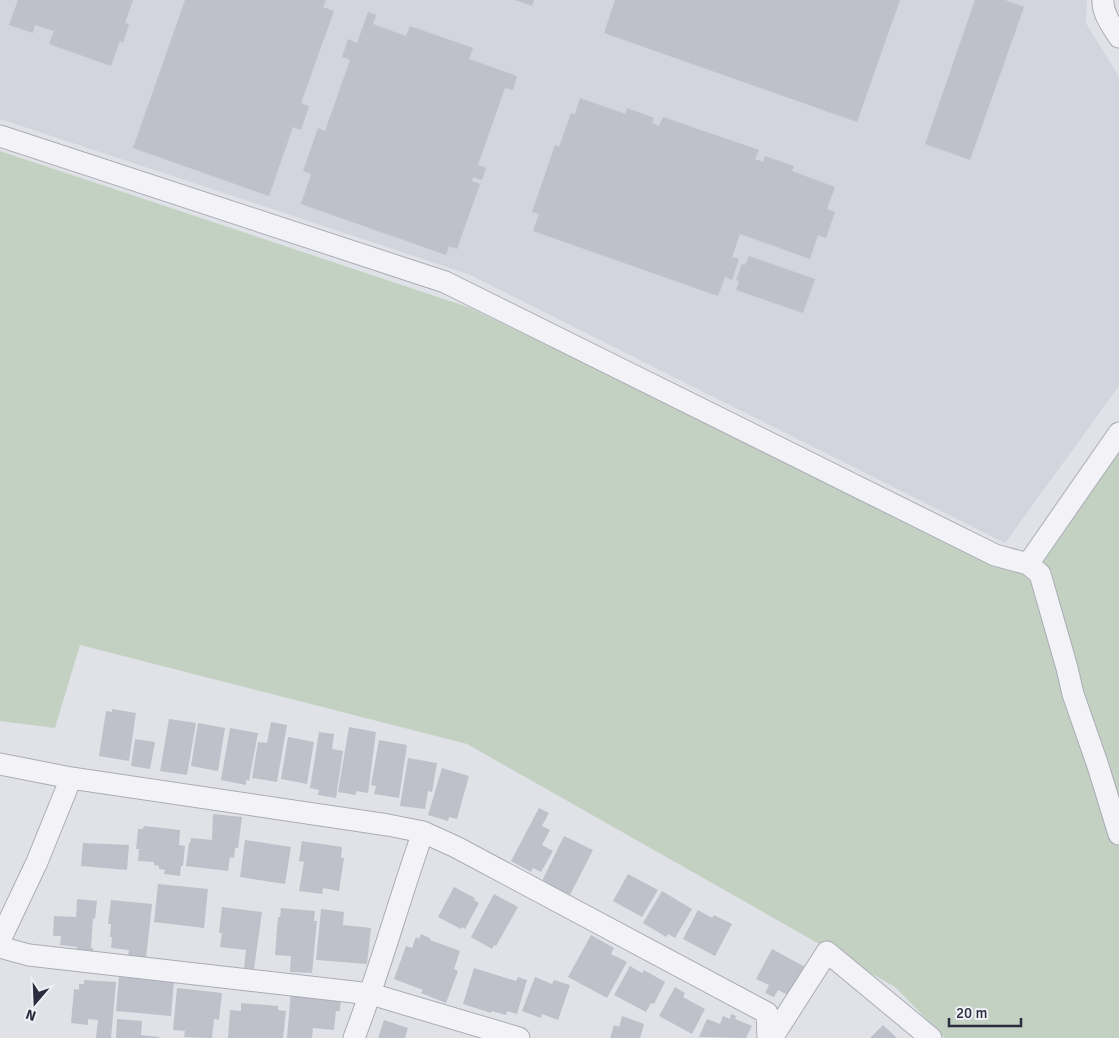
<svg xmlns="http://www.w3.org/2000/svg" width="1119" height="1038" font-family="Signika,sans-serif">
  <style>
    .built { fill: #d3d4dd }
    .green { fill: #c3d1c3 }
    .building { fill: #bec0ca }
    .lines { fill: none; stroke-linecap: round; stroke-linejoin: round }
    .minor-casing { stroke: #aaacb5; stroke-width: 23 }
    .minor { stroke: #f3f3f7; stroke-width: 21 }
  </style>
  <rect width="100%" height="100%" fill="#e1e2e8"/>
  <path class="built" d="M 0,0 L 1087,0 L 1086,23 L 1119,77 L 1119,386 L 1005,543 L 468,274 L 0,119 Z"/>
  <path class="green" d="M 0,151 L 468,307 L 1030,577 L 1119,450 L 1119,1038 L 945,1038 L 895,987 L 467,744 L 80,645 L 55,728 L 0,721 Z"/>
  <path class="building" d="M 18,0 L 133,0 L 125,23 L 129,24 L 123,43 L 120,41 L 111,66 L 49,44 L 54,31 L 35,25 L 33,33 L 9,25 Z
    M 185,0 L 326,0 L 323,7 L 334,11 L 301,103 L 309,106 L 301,130 L 293,127 L 269,196 L 133,148 Z
    M 515,0 L 534,0 L 532,6 Z
    M 615,0 L 900,0 L 857,122 L 604,33 Z
    M 975,0 L 1005,0 L 1024,7 L 970,160 L 925,144 Z
    M 368,12 L 376,15 L 373,24 L 406,36 L 410,26 L 473,48 L 469,59 L 517,76 L 513,90 L 505,88 L 478,165 L 486,168 L 482,180 L 473,177 L 472,181 L 480,184 L 457,249 L 449,246 L 446,255 L 301,204 L 311,174 L 303,171 L 318,128 L 325,131 L 350,60 L 342,57 L 348,39 L 357,43 Z
    M 580,98 L 625,114 L 627,108 L 654,118 L 652,123 L 659,126 L 663,117 L 759,150 L 755,159 L 763,162 L 765,156 L 794,166 L 792,171 L 835,187 L 827,209 L 835,212 L 826,238 L 818,235 L 810,259 L 740,234 L 732,257 L 739,259 L 732,280 L 725,277 L 718,296 L 533,231 L 539,214 L 532,212 L 555,145 L 559,147 L 571,113 L 575,114 Z
    M 749,256 L 815,279 L 803,313 L 736,290 L 739,281 L 736,280 L 742,264 L 745,265 Z
    M 112,709 L 136,713 L 129,761 L 99,756 L 106,711 L 112,712 Z
    M 169,719 L 196,723 L 187,775 L 160,771 Z
    M 271,722 L 287,725 L 277,782 L 252,778 L 258,742 L 267,743 Z
    M 198,723 L 225,728 L 218,771 L 191,766 Z
    M 349,727 L 376,732 L 368,793 L 356,791 L 356,795 L 338,792 Z
    M 230,728 L 258,733 L 249,781 L 246,780 L 246,785 L 221,780 Z
    M 319,732 L 334,734 L 332,749 L 343,751 L 336,798 L 318,795 L 319,790 L 310,788 Z
    M 288,737 L 314,742 L 307,784 L 281,779 Z
    M 135,739 L 155,742 L 150,769 L 131,766 Z
    M 379,740 L 407,745 L 399,798 L 374,794 L 376,786 L 371,785 Z
    M 408,758 L 437,763 L 432,792 L 428,791 L 425,809 L 400,806 Z
    M 442,768 L 469,776 L 457,819 L 449,817 L 448,821 L 428,815 Z
    M 539,808 L 549,813 L 542,826 L 550,830 L 542,845 L 553,851 L 541,872 L 533,868 L 531,872 L 511,861 Z
    M 213,814 L 242,817 L 238,848 L 235,848 L 234,858 L 230,857 L 228,871 L 186,866 L 189,843 L 190,843 L 191,838 L 212,840 Z
    M 144,826 L 180,830 L 179,845 L 185,846 L 183,866 L 181,866 L 180,876 L 164,874 L 165,870 L 159,869 L 159,866 L 154,865 L 154,862 L 138,861 L 139,849 L 136,849 L 138,829 L 143,829 Z
    M 564,836 L 593,850 L 570,895 L 542,881 Z
    M 245,840 L 291,847 L 285,884 L 240,877 Z
    M 302,841 L 342,847 L 341,858 L 344,858 L 339,891 L 323,888 L 322,894 L 299,891 L 304,862 L 299,861 Z
    M 83,843 L 129,845 L 127,870 L 81,866 Z
    M 628,874 L 658,890 L 642,917 L 613,901 Z
    M 158,884 L 208,889 L 204,928 L 154,922 Z
    M 454,887 L 475,898 L 474,900 L 479,903 L 465,929 L 462,927 L 461,929 L 438,917 Z
    M 662,891 L 692,909 L 675,938 L 668,934 L 666,937 L 643,923 Z
    M 494,894 L 518,907 L 496,946 L 494,945 L 492,949 L 471,937 Z
    M 77,899 L 97,901 L 95,919 L 93,918 L 91,948 L 93,948 L 93,952 L 76,951 L 77,947 L 60,945 L 61,936 L 53,936 L 54,916 L 76,917 Z
    M 111,900 L 152,904 L 146,958 L 128,956 L 129,950 L 111,948 L 112,937 L 110,937 L 111,924 L 108,924 Z
    M 222,907 L 262,912 L 254,969 L 244,968 L 246,950 L 220,947 L 222,933 L 219,933 Z
    M 281,908 L 315,911 L 314,921 L 317,921 L 312,973 L 290,972 L 291,956 L 275,955 L 278,917 L 280,917 Z
    M 321,909 L 344,912 L 343,925 L 371,928 L 367,964 L 316,960 Z
    M 698,910 L 712,918 L 714,915 L 732,924 L 715,956 L 683,939 Z
    M 421,934 L 430,938 L 430,940 L 460,951 L 454,969 L 458,971 L 446,1003 L 421,993 L 423,990 L 394,979 L 406,946 L 412,948 L 416,937 L 419,939 Z
    M 591,935 L 614,948 L 611,954 L 627,962 L 607,998 L 568,977 Z
    M 772,949 L 807,968 L 792,997 L 778,990 L 774,997 L 765,993 L 769,985 L 756,979 Z
    M 630,966 L 642,973 L 644,970 L 665,982 L 654,1004 L 651,1003 L 646,1012 L 614,995 Z
    M 474,968 L 516,981 L 518,977 L 527,980 L 517,1014 L 507,1011 L 506,1015 L 492,1011 L 491,1013 L 463,1004 Z
    M 119,977 L 174,981 L 171,1016 L 116,1011 Z
    M 535,977 L 552,984 L 554,980 L 570,985 L 558,1020 L 542,1014 L 541,1018 L 522,1011 Z
    M 84,980 L 116,982 L 111,1038 L 96,1038 L 98,1020 L 88,1019 L 88,1025 L 71,1023 L 74,989 L 79,990 L 79,984 L 84,984 Z
    M 675,987 L 685,993 L 683,997 L 705,1009 L 692,1034 L 659,1016 Z
    M 177,988 L 222,993 L 219,1020 L 214,1019 L 212,1038 L 184,1037 L 185,1031 L 173,1030 Z
    M 291,991 L 341,996 L 340,1011 L 336,1011 L 334,1030 L 313,1028 L 312,1038 L 287,1038 Z
    M 241,1003 L 278,1006 L 278,1010 L 286,1011 L 283,1038 L 228,1038 L 230,1010 L 241,1011 Z
    M 731,1014 L 736,1016 L 735,1019 L 752,1026 L 746,1038 L 699,1037 L 707,1019 L 720,1024 L 723,1016 L 730,1019 Z
    M 622,1016 L 644,1024 L 640,1038 L 610,1038 L 614,1025 L 619,1027 Z
    M 117,1019 L 142,1021 L 141,1035 L 159,1037 L 159,1038 L 116,1038 Z
    M 384,1020 L 408,1028 L 405,1038 L 378,1038 Z
    M 883,1025 L 897,1038 L 870,1038 Z"/>
  <g class="lines">
    <defs>
      <path id="minor" d="M 1103,0 C 1102,13 1112,26 1119,37
        M 0,136 L 445,282 L 995,555 L 1028,564 L 1040,574 L 1067,668 L 1073,694 L 1098,766 L 1119,834
        M 1028,564 L 1119,433
        M 0,764 L 71,778 L 388,825 L 423,832 L 456,847 L 767,1013 L 768,1038
        M 0,940 L 37,862 L 71,778
        M 0,947 L 29,955 L 371,994 L 519,1038
        M 354,1038 C 380,970 399,900 423,832
        M 772,1038 L 827,952 L 931,1038"/>
    </defs>
    <use href="#minor" class="minor-casing"/>
    <use href="#minor" class="minor"/>
  </g>
  <g transform="translate(35 1003) rotate(199)" stroke="#f0f1f6" stroke-width="4" paint-order="stroke">
  <path d="M0-4L9 19L0 12L-9 19Z" fill="#2b2d3e"/>
  <text y="-8" font-size="14" font-weight="bold" text-anchor="middle" fill="#2b2d3e">N</text>
  </g>
  <path d="M949 1018v8h72v-8" fill="none" stroke="#2b2d3e" stroke-width="2.5"/>
  <text x="956" y="1018" font-size="15" fill="#2b2d3e" stroke="#f0f1f6" stroke-width="4" paint-order="stroke">20 m</text>
</svg>
